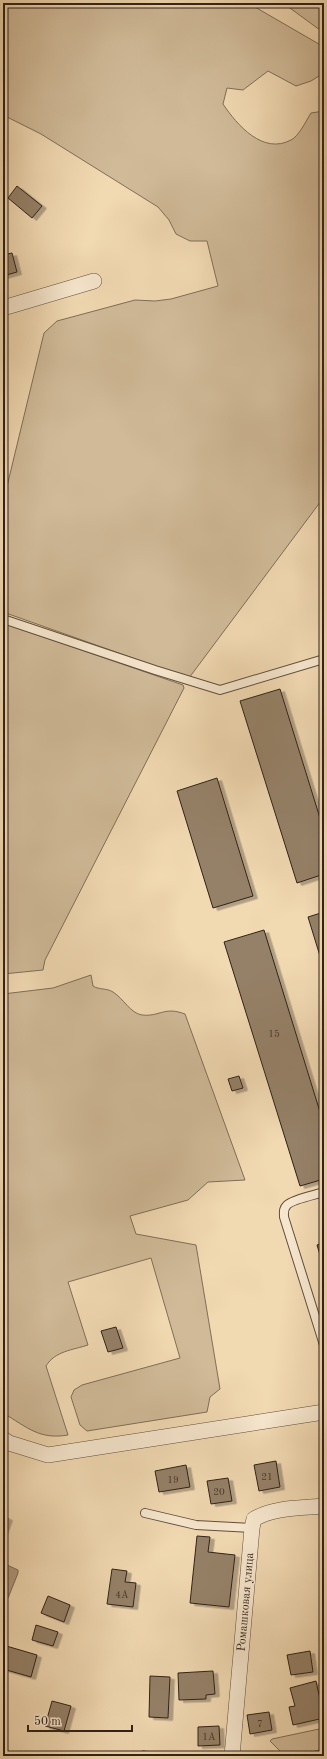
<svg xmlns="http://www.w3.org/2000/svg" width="327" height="1759" font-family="'Old Standard TT',serif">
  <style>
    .green { fill: #d0ba98; stroke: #806e58 }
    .water { fill: #b09a7e; stroke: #7d6a55 }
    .building { fill: #958168; stroke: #312118; filter: url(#shadow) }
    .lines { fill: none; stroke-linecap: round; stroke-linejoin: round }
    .lane-casing { stroke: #614f3e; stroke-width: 10 }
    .street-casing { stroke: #614f3e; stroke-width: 16 }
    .lane { stroke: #f6e6cd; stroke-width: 8 }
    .street { stroke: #f6e6cd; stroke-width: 15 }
    .labels { text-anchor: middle; stroke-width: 3; stroke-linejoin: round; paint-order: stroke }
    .number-label { font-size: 10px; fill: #4a392c }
    .street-label { font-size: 12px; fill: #312118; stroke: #f6e6cd }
  </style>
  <defs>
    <filter id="shadow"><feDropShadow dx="4.5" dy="2.5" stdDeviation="0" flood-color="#0004"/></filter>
  </defs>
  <rect width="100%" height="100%" fill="#f1d9b2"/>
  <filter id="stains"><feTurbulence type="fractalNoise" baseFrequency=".005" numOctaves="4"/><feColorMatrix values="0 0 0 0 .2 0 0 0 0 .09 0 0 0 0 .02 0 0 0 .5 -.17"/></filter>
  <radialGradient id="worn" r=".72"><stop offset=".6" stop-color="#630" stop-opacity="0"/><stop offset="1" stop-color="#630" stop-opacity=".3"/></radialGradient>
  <path class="green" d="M 3,3 L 251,3 L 255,7 L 324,47 L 324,73 L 311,81 L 296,86 L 268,71 L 243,90 L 227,88 L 223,104 C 237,125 263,155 291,140 C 299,136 306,121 311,113 L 324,111 L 324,497 L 189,678 L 3,612 L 3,503 L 44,333 L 57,321 L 135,300 L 155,301 L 171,299 L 218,286 L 207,241 L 190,241 L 176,234 L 169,220 L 158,207 L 41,134 L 3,115 Z
    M 283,3 L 324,3 L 324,33 Z
    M 3,623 L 183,685 L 184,688 L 45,960 L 43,970 L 3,974 Z
    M 91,975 L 93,986 C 99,990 107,988 113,992 C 124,999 130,1013 142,1015 C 160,1017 164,1006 185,1014 L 245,1180 L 208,1182 L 188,1200 L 130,1216 L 136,1234 L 196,1245 L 220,1389 L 210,1397 L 207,1412 L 87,1431 L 80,1425 L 71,1397 L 74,1390 L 82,1385 L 180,1358 L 151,1258 L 68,1282 L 88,1345 C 73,1350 55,1351 46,1366 L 68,1435 C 39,1440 27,1427 3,1413 L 3,994 L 53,988 Z
    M 324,1728 L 324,1749 L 294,1756 L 285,1756 L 270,1741 L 272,1739 Z"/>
  <path class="water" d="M 7,1565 L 18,1570 L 18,1573 L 8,1598 L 3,1600 L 3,1569 Z"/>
  <path class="building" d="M 17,186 L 42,206 L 32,218 L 8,198 Z
    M 12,253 L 17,272 L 3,276 L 3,255 Z
    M 280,689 L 324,831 L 324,874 L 297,883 L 240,701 Z
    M 217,778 L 253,896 L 213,908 L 177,791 Z
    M 324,912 L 324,969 L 308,917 Z
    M 264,930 L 324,1125 L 324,1179 L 300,1186 L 224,942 Z
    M 239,1076 L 243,1088 L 232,1091 L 228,1079 Z
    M 324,1242 L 324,1268 L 317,1245 Z
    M 116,1327 L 123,1348 L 108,1352 L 101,1331 Z
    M 276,1461 L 280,1487 L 259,1491 L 254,1465 Z
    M 186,1465 L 190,1487 L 159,1492 L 155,1471 Z
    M 228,1478 L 232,1501 L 211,1504 L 207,1481 Z
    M 3,1516 L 8,1518 L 3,1532 Z
    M 197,1536 L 210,1537 L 208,1552 L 235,1555 L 229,1607 L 190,1603 Z
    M 112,1569 L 127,1571 L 125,1582 L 136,1583 L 133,1607 L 107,1604 Z
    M 48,1596 L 70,1605 L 64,1622 L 41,1613 Z
    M 36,1625 L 58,1632 L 53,1646 L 32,1640 Z
    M 3,1645 L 37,1655 L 31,1677 L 3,1669 Z
    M 310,1651 L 313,1672 L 291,1675 L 287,1655 Z
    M 213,1671 L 215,1694 L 206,1695 L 206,1699 L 179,1700 L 178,1673 Z
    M 150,1676 L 170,1677 L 168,1718 L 149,1717 Z
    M 316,1681 L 324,1718 L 293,1725 L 289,1707 L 295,1706 L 290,1688 Z
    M 52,1701 L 71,1706 L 64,1731 L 45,1726 Z
    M 269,1712 L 272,1730 L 250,1734 L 247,1715 Z
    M 219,1726 L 220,1745 L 198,1746 L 198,1727 Z
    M 142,1751 L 156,1752 L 156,1756 L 142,1756 Z"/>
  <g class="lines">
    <defs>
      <path id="lane" d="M 3,619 L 155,670 L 220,690 L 324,659
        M 324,1192 C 315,1195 293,1199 287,1205 C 283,1209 284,1212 284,1217 L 324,1345
        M 145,1513 L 196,1525 L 252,1528"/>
      <path id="street" d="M 3,308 L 94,281
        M 3,1439 L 9,1443 L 48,1455 L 324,1412
        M 232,1756 L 252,1528 L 254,1519 C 274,1507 302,1508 324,1506"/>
    </defs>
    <use href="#lane" class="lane-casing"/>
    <use href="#street" class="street-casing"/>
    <use href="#lane" class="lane"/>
    <use href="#street" class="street"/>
  </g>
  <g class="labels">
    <g class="number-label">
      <text x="274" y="1037">15</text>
      <text x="267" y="1480">21</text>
      <text x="173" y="1483">19</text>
      <text x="219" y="1495">20</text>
      <text x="122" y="1598">4А</text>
      <text x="260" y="1727">7</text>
      <text x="209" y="1740">1А</text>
    </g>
    <g class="street-label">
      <text transform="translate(245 1602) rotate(-85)" y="4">Ромашковая улица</text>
    </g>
  </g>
  <rect width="327" height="1759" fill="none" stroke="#f1d9b2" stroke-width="16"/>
  <rect x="4" y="4" width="319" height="1751" fill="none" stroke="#312118" stroke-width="2"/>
  <rect x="8" y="8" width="311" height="1743" fill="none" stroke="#312118"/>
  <path d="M28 1725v6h104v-6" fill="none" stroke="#312118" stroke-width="2"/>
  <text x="34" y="1725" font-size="12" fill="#312118" stroke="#f6e6cd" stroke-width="3" paint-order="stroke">50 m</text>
  <rect width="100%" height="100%" filter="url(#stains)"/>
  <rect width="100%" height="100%" fill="url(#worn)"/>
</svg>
